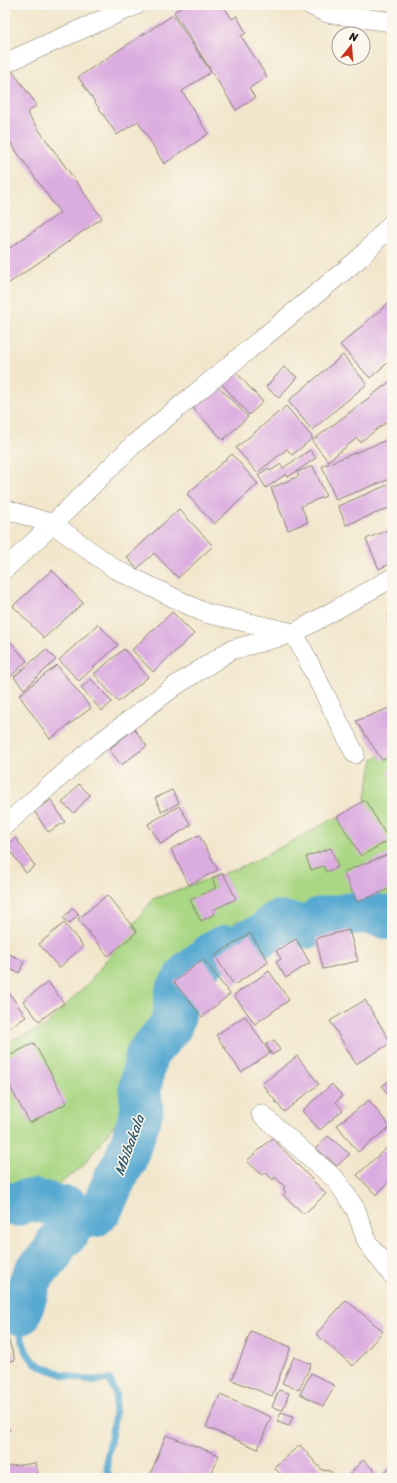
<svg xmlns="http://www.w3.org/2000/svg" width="397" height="1483" font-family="Sriracha,sans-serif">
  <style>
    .green { fill: #aad784; stroke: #637a50 }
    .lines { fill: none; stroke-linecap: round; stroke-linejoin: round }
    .stream { stroke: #56a9d1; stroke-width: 7 }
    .river { stroke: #56a9d1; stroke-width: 43 }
    .building { fill: #dbace0 }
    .minor-casing { stroke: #878174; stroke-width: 20 }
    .minor { stroke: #fff; stroke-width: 19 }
    .labels { text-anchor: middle; stroke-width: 3; stroke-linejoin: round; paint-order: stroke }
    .water-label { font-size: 14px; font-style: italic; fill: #365b6d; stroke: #fbf7ec }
  </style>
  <rect width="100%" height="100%" fill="#fbf7ec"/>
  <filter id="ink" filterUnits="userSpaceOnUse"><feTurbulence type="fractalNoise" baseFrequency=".025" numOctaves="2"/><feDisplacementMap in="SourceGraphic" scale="8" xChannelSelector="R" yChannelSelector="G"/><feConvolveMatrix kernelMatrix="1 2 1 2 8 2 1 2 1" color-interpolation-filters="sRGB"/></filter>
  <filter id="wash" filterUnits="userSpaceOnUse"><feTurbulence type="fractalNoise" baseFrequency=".012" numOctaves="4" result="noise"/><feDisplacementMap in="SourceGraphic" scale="16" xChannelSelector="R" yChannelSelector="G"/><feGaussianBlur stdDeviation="0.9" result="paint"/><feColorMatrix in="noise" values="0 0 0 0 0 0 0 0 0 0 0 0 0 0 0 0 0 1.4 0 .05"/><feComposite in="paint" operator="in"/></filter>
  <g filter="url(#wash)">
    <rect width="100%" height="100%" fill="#f2e6cc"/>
    <path class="green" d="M 392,748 L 392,926 L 362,917 L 236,921 L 178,1006 L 131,1103 L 82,1167 L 17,1215 L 5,1216 L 5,1043 L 44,1027 L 91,980 L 153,899 L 249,864 L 365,802 L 373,759 Z"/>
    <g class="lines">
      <path class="stream" d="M 20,1314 C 18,1322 20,1331 22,1339 C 24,1347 28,1357 35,1362 C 43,1369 71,1377 82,1379 C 91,1381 101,1380 110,1380 L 116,1395 L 114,1420 L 107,1459 L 107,1471 L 110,1478"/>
      <path class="river" d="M 5,1203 L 16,1205 L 25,1201 L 34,1200 L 70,1209 L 74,1214 L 82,1217 L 94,1216 L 101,1210 L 115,1179 L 125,1161 L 142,1111 L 140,1089 L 144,1066 L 147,1054 L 171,1026 L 174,1017 L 176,992 L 190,971 L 218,949 L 227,946 L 235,949 L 247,941 L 263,935 L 277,922 L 308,927 L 319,919 L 356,913 L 368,913 L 392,919
        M 20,1314 L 30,1282 L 36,1271 L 50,1257 L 58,1241 L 67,1234 L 74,1223 L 82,1217"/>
    </g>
    <g id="blocks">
      <path class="building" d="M 185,5 L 223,5 L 232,19 L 237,16 L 246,33 L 241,36 L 267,77 L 249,88 L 255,98 L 236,110 L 174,12 Z
        M 173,15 L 211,72 L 182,91 L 208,134 L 164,164 L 138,121 L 117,135 L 78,77 Z
        M 13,72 L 37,105 L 27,113 L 102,218 L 5,286 L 5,251 L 60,213 L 5,135 L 5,77 Z
        M 392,300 L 392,359 L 370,378 L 340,345 Z
        M 343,355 L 367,384 L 312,430 L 288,401 Z
        M 284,367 L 297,377 L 279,398 L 266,387 Z
        M 234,370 L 263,402 L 249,415 L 220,382 Z
        M 392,380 L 392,418 L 360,442 L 357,438 L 328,461 L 312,441 Z
        M 217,385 L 248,417 L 223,440 L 193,408 Z
        M 286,406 L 313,438 L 292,455 L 287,449 L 257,473 L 236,448 Z
        M 392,438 L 392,478 L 336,500 L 322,466 Z
        M 310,450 L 316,458 L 288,477 L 286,474 L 266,488 L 258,475 L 269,468 L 270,471 L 281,464 L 283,468 Z
        M 232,454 L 258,484 L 214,524 L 187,494 Z
        M 313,466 L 326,496 L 301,506 L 308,522 L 288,530 L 271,488 L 299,476 L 297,472 Z
        M 392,483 L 392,507 L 346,525 L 338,506 Z
        M 179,509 L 213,546 L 178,578 L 154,553 L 137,569 L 127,557 Z
        M 392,528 L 392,563 L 379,569 L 366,539 Z
        M 52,570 L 83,603 L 44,638 L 13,606 Z
        M 172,612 L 194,634 L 153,672 L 132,650 Z
        M 392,614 L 392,624 L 388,616 Z
        M 98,624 L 118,645 L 79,681 L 59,660 Z
        M 5,635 L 27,661 L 5,682 Z
        M 46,649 L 56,660 L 24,689 L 14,677 Z
        M 124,649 L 148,677 L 118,702 L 94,674 Z
        M 57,665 L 91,708 L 50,739 L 19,695 Z
        M 91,679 L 112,702 L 102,711 L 81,688 Z
        M 392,707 L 392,756 L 382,760 L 356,721 Z
        M 134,729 L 147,746 L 121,765 L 109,749 Z
        M 392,769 L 392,780 L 387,771 Z
        M 79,784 L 90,795 L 74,813 L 62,803 Z
        M 172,790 L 179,803 L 162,812 L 155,798 Z
        M 51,800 L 65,822 L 48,832 L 34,811 Z
        M 365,800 L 389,840 L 361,856 L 337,817 Z
        M 179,806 L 191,825 L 161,844 L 148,824 Z
        M 199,835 L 218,870 L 189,885 L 171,849 Z
        M 16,838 L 35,866 L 26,873 L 6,845 Z
        M 331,848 L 338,867 L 326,872 L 323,866 L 311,870 L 306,857 Z
        M 392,853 L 392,888 L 357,902 L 343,872 Z
        M 223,873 L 236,899 L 213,910 L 215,914 L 201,921 L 190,900 L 216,888 L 212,878 Z
        M 107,895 L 137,932 L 108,956 L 78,919 Z
        M 73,908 L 79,914 L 69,924 L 63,918 Z
        M 64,923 L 83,946 L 59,968 L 39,944 Z
        M 349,930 L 358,961 L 323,969 L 316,938 Z
        M 250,933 L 269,962 L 234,985 L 215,956 Z
        M 296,939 L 310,963 L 286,978 L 276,962 L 281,959 L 276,951 Z
        M 9,954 L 24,961 L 19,973 L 5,967 L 5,962 Z
        M 203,959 L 230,994 L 202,1017 L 174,982 Z
        M 269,971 L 289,1000 L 255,1024 L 234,995 Z
        M 48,982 L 64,1003 L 39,1021 L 23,1001 Z
        M 5,987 L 26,1017 L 5,1031 Z
        M 365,1000 L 391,1043 L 356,1064 L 330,1021 Z
        M 245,1016 L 270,1053 L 241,1072 L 216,1035 Z
        M 274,1040 L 280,1050 L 272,1055 L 266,1044 Z
        M 34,1043 L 67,1103 L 30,1123 L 5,1078 L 5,1058 Z
        M 297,1056 L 319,1084 L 284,1112 L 262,1084 Z
        M 392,1079 L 392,1101 L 382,1086 Z
        M 332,1084 L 342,1096 L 336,1102 L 343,1110 L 320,1130 L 302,1111 Z
        M 369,1100 L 390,1127 L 358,1152 L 337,1125 Z
        M 328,1136 L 350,1154 L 337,1166 L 316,1148 Z
        M 272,1138 L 326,1194 L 304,1214 L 283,1195 L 286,1192 L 283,1189 L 285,1187 L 275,1177 L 273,1180 L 265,1172 L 262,1175 L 247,1161 Z
        M 392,1143 L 392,1179 L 376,1195 L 357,1175 Z
        M 346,1300 L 383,1331 L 353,1366 L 316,1334 Z
        M 5,1329 L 15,1360 L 5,1363 Z
        M 251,1331 L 291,1347 L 272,1396 L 232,1380 Z
        M 294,1357 L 311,1364 L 299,1390 L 282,1383 Z
        M 311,1373 L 335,1386 L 323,1406 L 300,1394 Z
        M 279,1390 L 289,1393 L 283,1410 L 272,1407 Z
        M 220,1395 L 271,1417 L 258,1449 L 206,1427 Z
        M 281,1412 L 293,1416 L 289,1426 L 277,1422 Z
        M 5,1423 L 10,1430 L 5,1434 Z
        M 166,1435 L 219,1455 L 210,1478 L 149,1478 Z
        M 300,1445 L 322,1470 L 330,1471 L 338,1478 L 284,1478 L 274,1467 Z
        M 363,1460 L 382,1477 L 382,1478 L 352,1478 L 349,1475 Z
        M 36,1463 L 38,1476 L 24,1478 L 5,1478 L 5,1467 Z
        M 392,1464 L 392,1478 L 388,1478 L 383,1474 Z"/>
    </g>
  </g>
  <g filter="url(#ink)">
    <use href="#blocks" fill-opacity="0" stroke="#878174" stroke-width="1"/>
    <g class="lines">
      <defs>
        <path id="minor" d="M 310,5 L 327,13 L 392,22
          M 5,63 L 136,5
          M 5,509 L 53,524 L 115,569 L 205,613 L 294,633 L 355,754
          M 5,569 L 53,524 L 134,444 L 361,257 L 392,223
          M 5,825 L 94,747 L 175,686 L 231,650 L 294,633 L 392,578
          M 261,1114 L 336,1180 L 356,1210 L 367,1242 L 392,1275"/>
      </defs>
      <use href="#minor" class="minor-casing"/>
      <use href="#minor" class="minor"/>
    </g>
  </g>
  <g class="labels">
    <g class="water-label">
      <text transform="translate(129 1145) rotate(-70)" y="5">Mbibakala</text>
    </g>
  </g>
  <rect width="397" height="1483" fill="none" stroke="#fbf7ec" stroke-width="20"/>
  <g transform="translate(351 46) rotate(17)"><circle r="19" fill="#fbf7ec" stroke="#a29f99"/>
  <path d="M0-3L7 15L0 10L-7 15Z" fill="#c8321e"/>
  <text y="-6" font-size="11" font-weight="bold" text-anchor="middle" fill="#1c1c1c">N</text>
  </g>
</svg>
